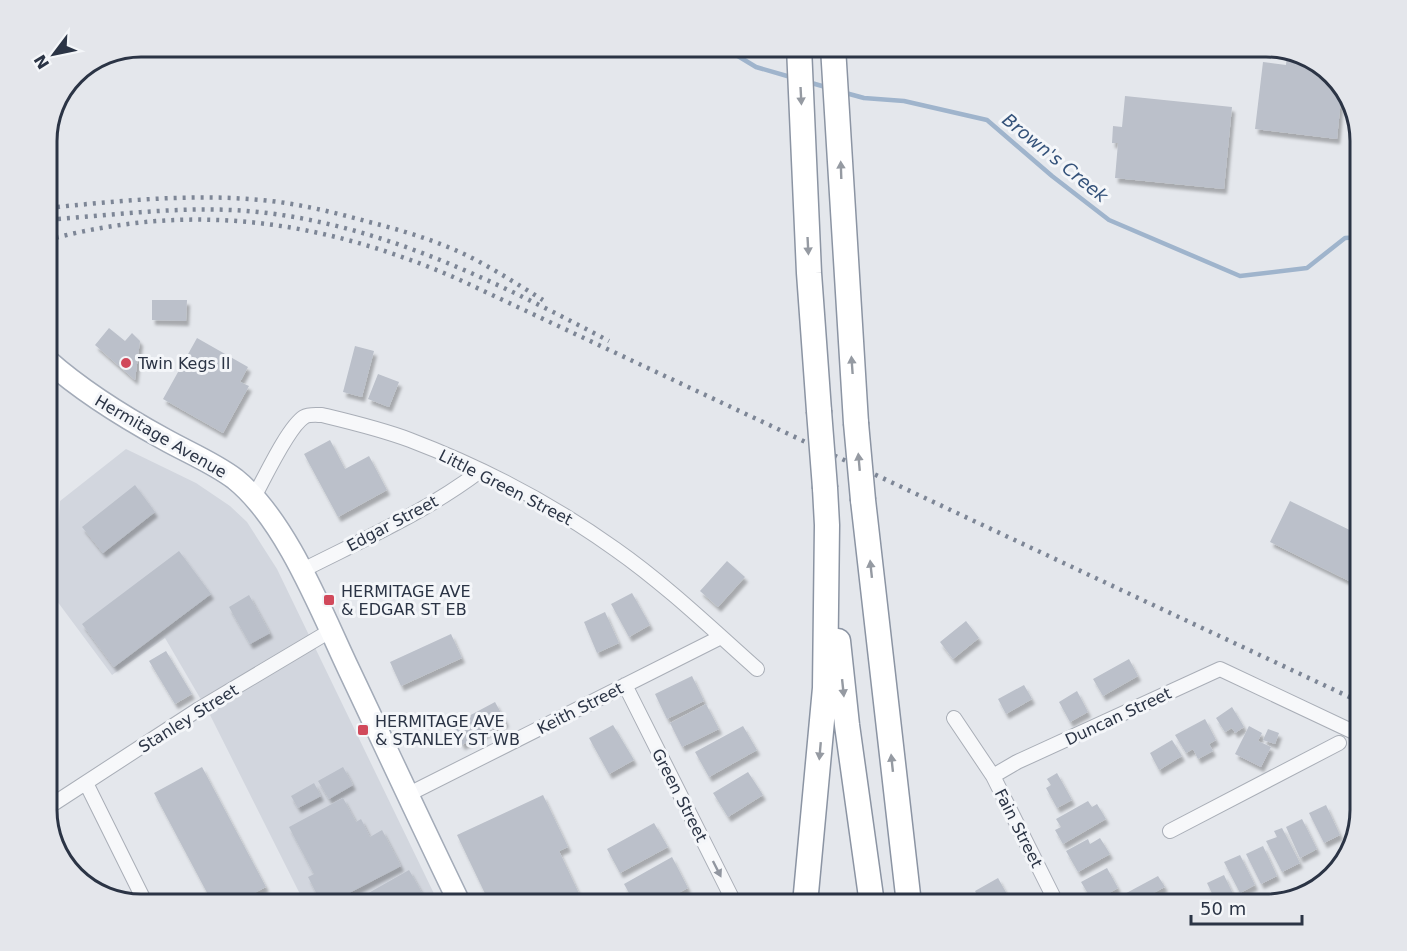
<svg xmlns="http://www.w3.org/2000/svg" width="1407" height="951" font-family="'DejaVu Sans',sans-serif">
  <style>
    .built { fill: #d2d6de }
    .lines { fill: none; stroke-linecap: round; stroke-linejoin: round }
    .stream { stroke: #9fb4cc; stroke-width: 4.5 }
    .building { fill: #bbc0ca; filter: url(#shadow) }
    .street-casing { stroke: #a9aeb7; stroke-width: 16 }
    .primary-casing { stroke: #a3abb8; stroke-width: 24 }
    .highway-casing { stroke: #8b94a3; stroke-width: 27 }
    .street { stroke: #f7f8fa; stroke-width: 14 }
    .primary { stroke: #fff; stroke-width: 21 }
    .highway { stroke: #fff; stroke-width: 24 }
    .rail { stroke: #7d8696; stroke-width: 4.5; stroke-dasharray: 3 6; stroke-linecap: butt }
    .highway-bridge-casing { stroke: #8b94a3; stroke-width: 27; stroke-linecap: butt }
    .highway-bridge { stroke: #fff; stroke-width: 24 }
    .oneway { fill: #959aa2 }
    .oneway2 { fill: #9196a0 }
    .poi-dot { fill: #d1495b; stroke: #f4f6f9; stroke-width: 2 }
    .labels { text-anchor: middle; stroke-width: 6; stroke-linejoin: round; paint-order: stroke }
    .poi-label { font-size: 16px; fill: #2b3445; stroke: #f4f6f9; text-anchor: start }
    .street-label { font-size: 16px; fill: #2b3445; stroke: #f4f6f9 }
    .water-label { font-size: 18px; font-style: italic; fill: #34527a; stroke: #f4f6f9 }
    .rim { fill: none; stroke: #2b3445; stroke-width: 3 }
  </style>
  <defs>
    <filter id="shadow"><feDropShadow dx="3" dy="5" stdDeviation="1.5" flood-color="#0004"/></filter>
  </defs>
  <rect width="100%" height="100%" fill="#e4e7ec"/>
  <path class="built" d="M 126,449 L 196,483 L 230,506 L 247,522 L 277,569 L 439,904 L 305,904 L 210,715 L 165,638 L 112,675 L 54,597 L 60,501 Z"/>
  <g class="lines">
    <path class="stream" d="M 723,47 L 756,67 L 794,78
      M 808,82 L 829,88
      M 842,92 L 864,98 L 904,101 L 987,120 L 1052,176 L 1109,220 L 1240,276 L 1307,268 L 1345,238 L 1360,237"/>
  </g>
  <path class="building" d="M 1287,53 L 1319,63 L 1342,89 L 1337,139 L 1255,129 L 1263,62 L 1286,65 Z
    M 1125,96 L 1232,107 L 1224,189 L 1115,178 L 1118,143 L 1112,143 L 1113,126 L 1122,127 Z
    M 152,300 L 187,300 L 186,321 L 152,320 Z
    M 109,328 L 125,341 L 132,333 L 140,341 L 135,380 L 95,345 Z
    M 197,338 L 248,367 L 240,382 L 249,386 L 223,433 L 163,399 Z
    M 355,346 L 374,351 L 362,397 L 343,392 Z
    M 378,374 L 399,382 L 389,407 L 368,399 Z
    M 330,440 L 345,469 L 369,456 L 387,490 L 338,517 L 304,454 Z
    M 135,485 L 155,512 L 103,553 L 82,527 Z
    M 1290,501 L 1360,535 L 1360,572 L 1355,584 L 1270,542 Z
    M 179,551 L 211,594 L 114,667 L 82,624 Z
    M 727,561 L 745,577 L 718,607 L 700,591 Z
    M 632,593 L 650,625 L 629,637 L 611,604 Z
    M 249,595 L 270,633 L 250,644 L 229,607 Z
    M 605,612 L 619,643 L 597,653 L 584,622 Z
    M 966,621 L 979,638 L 953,659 L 940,642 Z
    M 451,634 L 462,658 L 401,686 L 390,662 Z
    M 166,651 L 192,694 L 175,704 L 149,661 Z
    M 1129,659 L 1138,676 L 1103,696 L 1093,679 Z
    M 692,676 L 704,701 L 667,719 L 655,694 Z
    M 1024,685 L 1032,699 L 1006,714 L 998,699 Z
    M 1077,691 L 1088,712 L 1070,722 L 1059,702 Z
    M 495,702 L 506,722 L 462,745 L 452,725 Z
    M 706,704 L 719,729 L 682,747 L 670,723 Z
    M 1232,707 L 1244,727 L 1235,733 L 1232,728 L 1225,732 L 1216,718 Z
    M 1205,719 L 1216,740 L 1209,744 L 1213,751 L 1198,759 L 1193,749 L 1186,753 L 1175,735 Z
    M 613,725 L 634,760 L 609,774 L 589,738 Z
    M 743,726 L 757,750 L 709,777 L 695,752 Z
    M 1249,726 L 1262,733 L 1258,741 L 1271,747 L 1261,767 L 1235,754 Z
    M 1268,729 L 1279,733 L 1275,744 L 1263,740 Z
    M 1172,740 L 1182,756 L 1159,770 L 1150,753 Z
    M 202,767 L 266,887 L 233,904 L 213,904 L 154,793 Z
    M 343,767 L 353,785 L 329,799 L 318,781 Z
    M 748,772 L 763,795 L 728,817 L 713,793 Z
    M 1057,773 L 1072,800 L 1057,808 L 1046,788 L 1051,785 L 1047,779 Z
    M 314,783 L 321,796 L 298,808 L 291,796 Z
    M 543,795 L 568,847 L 559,851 L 584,904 L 490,904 L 457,835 Z
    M 343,798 L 356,822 L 361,819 L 370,837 L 382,830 L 401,866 L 328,904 L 322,904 L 308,877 L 314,874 L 289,827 Z
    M 1088,801 L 1092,807 L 1097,804 L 1106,819 L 1063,844 L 1055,830 L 1061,827 L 1056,819 Z
    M 1326,805 L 1340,835 L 1324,843 L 1309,813 Z
    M 1302,819 L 1317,849 L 1300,858 L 1286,827 Z
    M 654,823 L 668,847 L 620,873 L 607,849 Z
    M 1282,828 L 1300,863 L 1282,872 L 1266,841 L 1277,837 L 1274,831 Z
    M 1100,838 L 1110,854 L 1078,872 L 1066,851 L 1088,839 L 1090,844 Z
    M 1263,846 L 1277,876 L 1261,884 L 1246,854 Z
    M 1240,855 L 1255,885 L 1240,893 L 1224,862 Z
    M 672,857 L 688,888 L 657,904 L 635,904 L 624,884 Z
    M 1107,868 L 1118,888 L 1093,902 L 1081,882 Z
    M 409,870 L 425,898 L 414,904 L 352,904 L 351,903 Z
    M 1224,875 L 1234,896 L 1217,904 L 1207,883 Z
    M 1158,876 L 1165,887 L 1132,904 L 1106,904 Z
    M 998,878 L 1008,896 L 993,904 L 982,904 L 975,891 Z"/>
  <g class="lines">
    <defs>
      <path id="street" d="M 254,497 C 264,479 288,427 304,417 C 309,414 316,415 322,415 C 351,422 381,429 410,440 C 481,467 552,504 615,549 C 665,584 711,628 757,669
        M 301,571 C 362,540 426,512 480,471
        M 625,685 L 735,904
        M 954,718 L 993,776
        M 86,783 L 146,904
        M 407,795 L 721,637
        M 47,808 L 199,709 L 330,631
        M 1170,831 L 1339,743
        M 1057,904 L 993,776 L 1017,762 L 1220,669 L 1360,735"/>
      <path id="primary" d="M 47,360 C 83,392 122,416 164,439 C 187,452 214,463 235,479 C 286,520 321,611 349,670 C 386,748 422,826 460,904"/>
      <path id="highway" d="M 799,47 L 809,273 L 819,411
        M 833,47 L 856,423
        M 863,500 L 909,904
        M 838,641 L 847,725 L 872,904
        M 805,904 L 825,688 L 827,525 L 825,488"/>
    </defs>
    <use href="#street" class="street-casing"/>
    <use href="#primary" class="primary-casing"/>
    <use href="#highway" class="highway-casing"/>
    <use href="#street" class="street"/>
    <use href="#primary" class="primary"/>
    <use href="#highway" class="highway"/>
    <path class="rail" d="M 57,207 C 128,200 200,193 271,201 C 304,205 337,213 369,222 C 401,230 434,240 464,254 C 491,267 517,284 543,300
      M 58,219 C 124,214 192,205 258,212 C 383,225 499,283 609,341
      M 47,240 C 192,201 322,220 458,279 L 1360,702"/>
    <defs>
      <path id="highway-bridge" d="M 819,411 L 825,488
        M 856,423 L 863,500"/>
    </defs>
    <use href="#highway-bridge" class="highway-bridge-casing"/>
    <use href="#highway-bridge" class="highway-bridge"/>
  </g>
  <defs><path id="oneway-solid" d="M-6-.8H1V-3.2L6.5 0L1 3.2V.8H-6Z" transform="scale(1.5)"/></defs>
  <g class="oneway">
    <use href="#oneway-solid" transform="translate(801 96) rotate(87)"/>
    <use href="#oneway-solid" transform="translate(841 170) rotate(-92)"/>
    <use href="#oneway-solid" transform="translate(808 246) rotate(87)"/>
    <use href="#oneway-solid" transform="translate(852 365) rotate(-94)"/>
    <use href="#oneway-solid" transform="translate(859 462) rotate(-95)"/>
    <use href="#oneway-solid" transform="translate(871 569) rotate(-96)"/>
    <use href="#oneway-solid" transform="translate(843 688) rotate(84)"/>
    <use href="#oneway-solid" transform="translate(820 751) rotate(95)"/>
    <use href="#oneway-solid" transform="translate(892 763) rotate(-96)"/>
  </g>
  <use class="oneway2" href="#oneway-solid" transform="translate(717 869) rotate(63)"/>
  <g class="poi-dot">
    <circle cx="126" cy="363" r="6"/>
    <rect x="323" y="594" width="12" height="12" rx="3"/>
    <rect x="357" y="724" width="12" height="12" rx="3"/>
  </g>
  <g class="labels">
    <g class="poi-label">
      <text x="138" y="369">Twin Kegs II</text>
      <text x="341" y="597">HERMITAGE AVE<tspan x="341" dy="18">&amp; EDGAR ST EB</tspan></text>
      <text x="375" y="727">HERMITAGE AVE<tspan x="375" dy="18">&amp; STANLEY ST WB</tspan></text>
    </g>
    <g class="street-label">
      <text transform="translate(161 436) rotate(30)" y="6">Hermitage Avenue</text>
      <text transform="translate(506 487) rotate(27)" y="6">Little Green Street</text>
      <text transform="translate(392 523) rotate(-28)" y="6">Edgar Street</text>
      <text transform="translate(580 708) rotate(-27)" y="6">Keith Street</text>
      <text transform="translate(1118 716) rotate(-25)" y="6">Duncan Street</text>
      <text transform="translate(188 718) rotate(-32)" y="6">Stanley Street</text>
      <text transform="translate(680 795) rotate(63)" y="6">Green Street</text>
      <text transform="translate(1019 828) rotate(63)" y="6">Fain Street</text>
    </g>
    <g class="water-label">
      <text transform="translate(1055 158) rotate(39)" y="6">Brown's Creek</text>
    </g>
  </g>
  <path d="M0 0H1407V951H0ZM141 57H1266A84 84 0 0 1 1350 141V810A84 84 0 0 1 1266 894H141A84 84 0 0 1 57 810V141A84 84 0 0 1 141 57Z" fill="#e4e6eb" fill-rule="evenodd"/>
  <path class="rim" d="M141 57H1266A84 84 0 0 1 1350 141V810A84 84 0 0 1 1266 894H141A84 84 0 0 1 57 810V141A84 84 0 0 1 141 57Z"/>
  <g transform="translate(54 54) rotate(238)" stroke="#f4f6f9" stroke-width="4.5" paint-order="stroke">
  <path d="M0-4.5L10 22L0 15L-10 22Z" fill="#2b3445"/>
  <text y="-9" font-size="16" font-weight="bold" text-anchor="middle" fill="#2b3445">N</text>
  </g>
  <path d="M1191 915v9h111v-9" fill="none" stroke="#2b3445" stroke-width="3"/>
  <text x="1200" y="915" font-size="18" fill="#2b3445" stroke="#f4f6f9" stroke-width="4.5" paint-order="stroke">50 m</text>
</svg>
